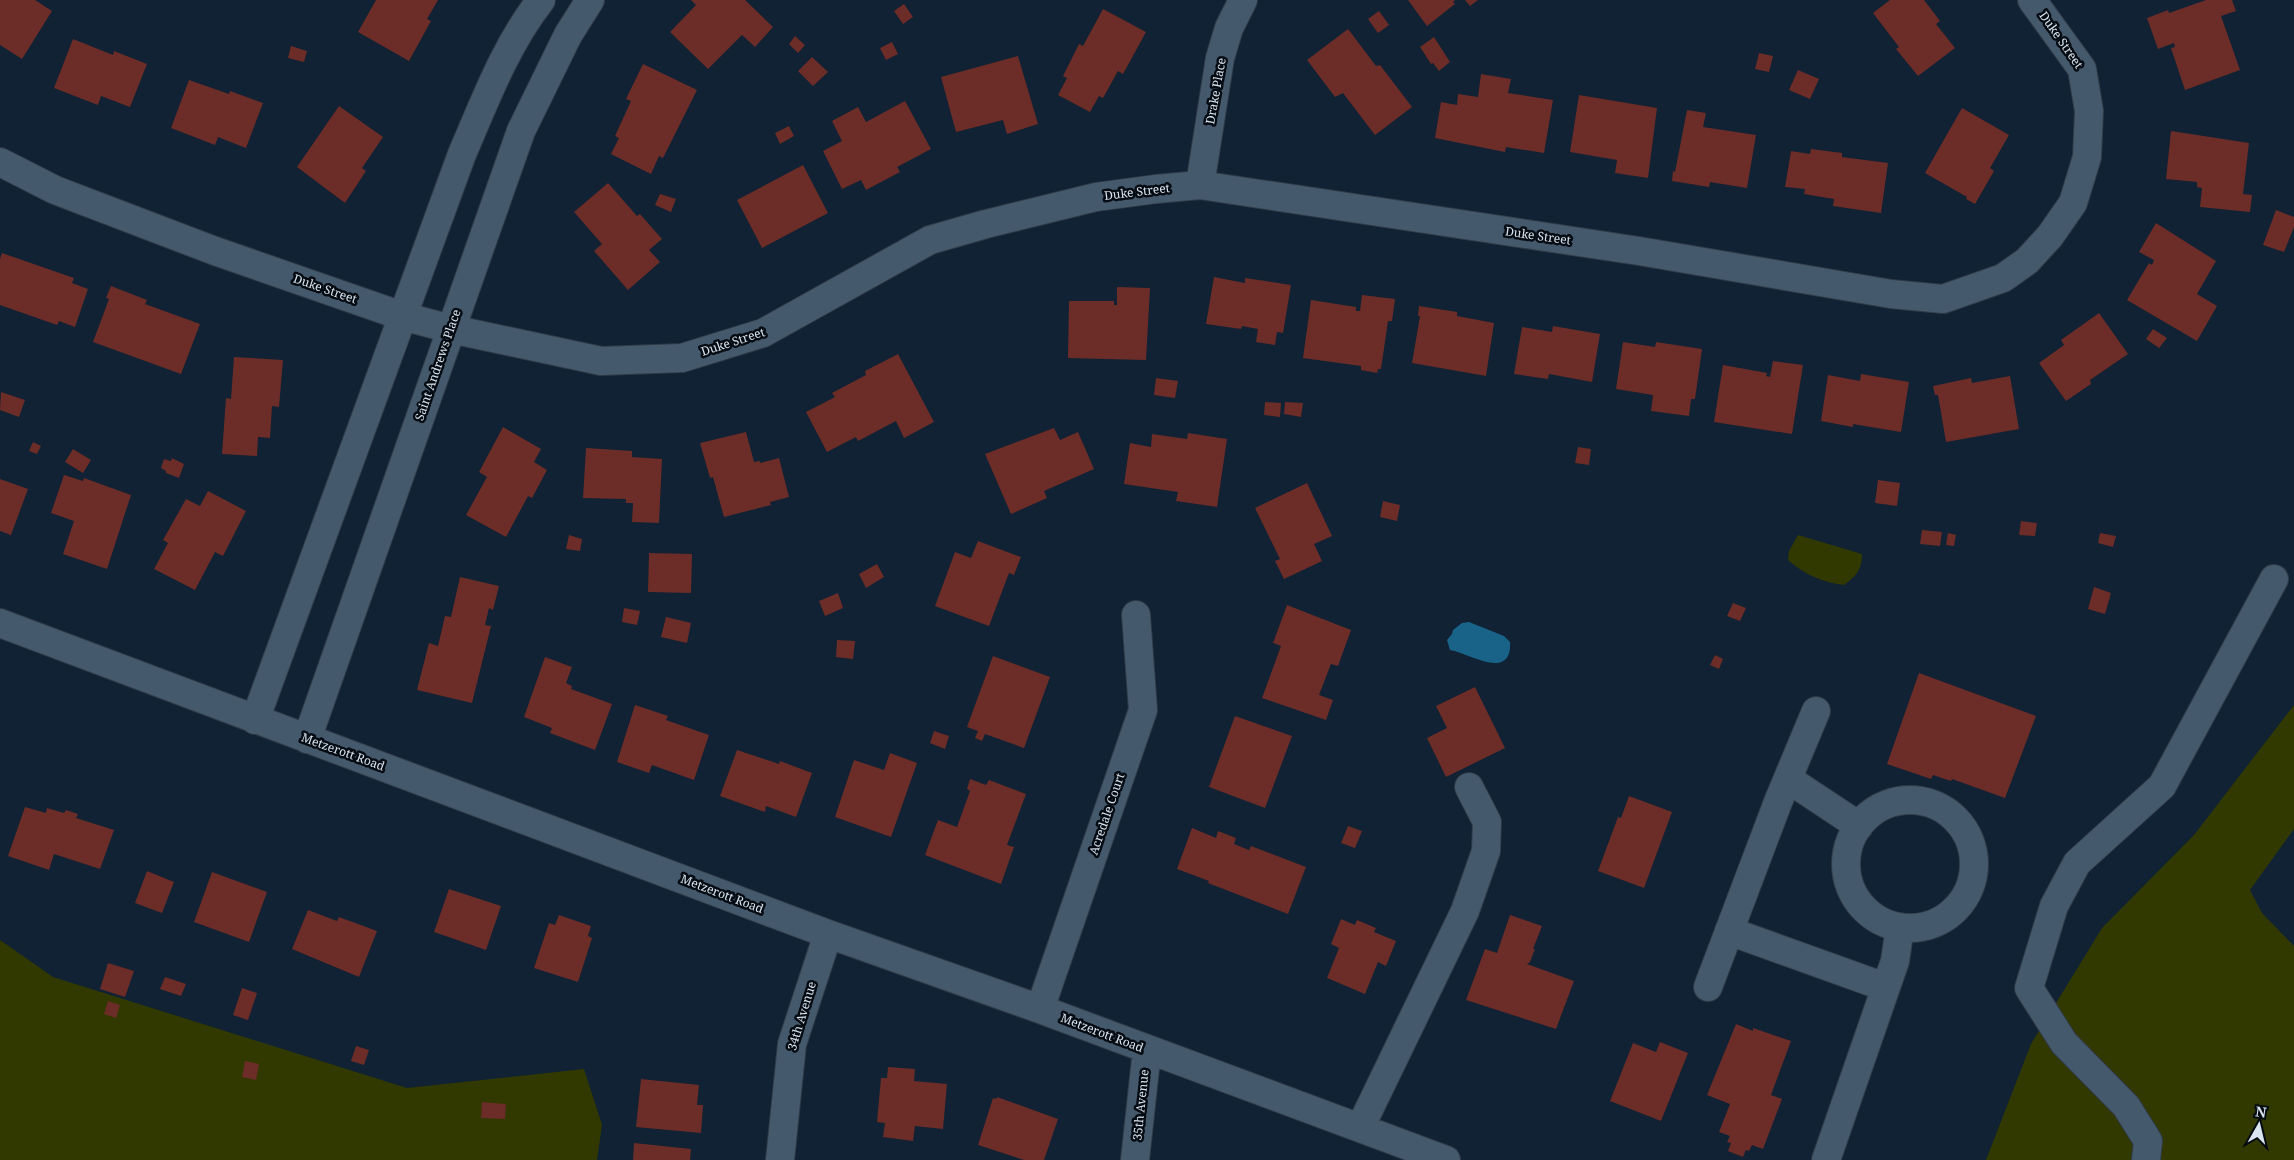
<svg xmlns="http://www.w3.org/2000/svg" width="2294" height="1160" font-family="'Noto Serif',serif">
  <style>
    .green { fill: #313900 }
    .water { fill: #196389 }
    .building { fill: #6c2c27 }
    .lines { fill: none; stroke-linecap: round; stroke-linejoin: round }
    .minor-casing { stroke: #303b49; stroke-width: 30 }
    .minor { stroke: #45596c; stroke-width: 28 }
    .labels { text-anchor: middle; stroke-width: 5; stroke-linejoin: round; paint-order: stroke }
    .street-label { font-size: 12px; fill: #d9e5f0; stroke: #050b12 }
  </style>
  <rect width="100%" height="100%" fill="#102233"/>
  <path class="green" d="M 1798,535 L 1862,554 C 1862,570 1856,576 1844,585 C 1822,582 1805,575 1788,560 L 1789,551 Z
    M 2294,705 L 2294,829 L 2250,890 L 2262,913 L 2294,946 L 2294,1160 L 1986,1160 L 2031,1044 L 2102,928 L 2194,835 Z
    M 0,940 L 53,977 L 407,1088 L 584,1069 L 602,1125 L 597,1160 L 0,1160 Z"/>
  <path class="water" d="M 1469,622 L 1504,636 L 1510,642 C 1512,682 1469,653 1450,650 L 1447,640 L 1452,634 L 1453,630 L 1462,623 Z"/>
  <path class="building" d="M 0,0 L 35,0 L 52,11 L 22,59 L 0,45 Z
    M 376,0 L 438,0 L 427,19 L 431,21 L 409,61 L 358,32 Z
    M 691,0 L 745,0 L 773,27 L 755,47 L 742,35 L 708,69 L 670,32 L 696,5 Z
    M 1408,0 L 1455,0 L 1453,2 L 1455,4 L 1427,26 Z
    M 1465,0 L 1478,0 L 1470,6 Z
    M 1890,0 L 1924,0 L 1940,21 L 1936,24 L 1955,48 L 1918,76 L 1896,49 L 1899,47 L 1873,13 Z
    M 2206,0 L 2232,0 L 2236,11 L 2221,16 L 2240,70 L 2185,90 L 2171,48 L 2175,47 L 2174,43 L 2158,49 L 2147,18 L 2168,10 L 2169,13 Z
    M 904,4 L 913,17 L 903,24 L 894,11 Z
    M 1103,9 L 1146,32 L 1123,74 L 1118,71 L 1103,98 L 1099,96 L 1090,112 L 1058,95 L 1067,78 L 1063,76 L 1079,44 L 1083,46 Z
    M 1379,11 L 1389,25 L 1378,33 L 1368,19 Z
    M 1348,29 L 1376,66 L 1380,65 L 1412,107 L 1375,135 L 1343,93 L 1335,97 L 1307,60 Z
    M 795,36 L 805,45 L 798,53 L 789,44 Z
    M 1434,37 L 1450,62 L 1439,71 L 1433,63 L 1431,64 L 1420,47 Z
    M 73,39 L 113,55 L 114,51 L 147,64 L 130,107 L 101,96 L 98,105 L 54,88 Z
    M 892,42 L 898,54 L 886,60 L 880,48 Z
    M 291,46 L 307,51 L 304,62 L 288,58 Z
    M 1759,53 L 1773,56 L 1769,72 L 1755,69 Z
    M 1018,56 L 1038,124 L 1007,134 L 1003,120 L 956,132 L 941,77 Z
    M 812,57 L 828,72 L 813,86 L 798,71 Z
    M 643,64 L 697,90 L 663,158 L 659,156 L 651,174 L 611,154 L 619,138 L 615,136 L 631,101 L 626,99 Z
    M 1798,70 L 1819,79 L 1810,99 L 1789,90 Z
    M 1481,74 L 1511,79 L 1508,93 L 1553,100 L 1544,153 L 1506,147 L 1505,152 L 1435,138 L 1441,102 L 1457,105 L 1458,94 L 1478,97 Z
    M 189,80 L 229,94 L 230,91 L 263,103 L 246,148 L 218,137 L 215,145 L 171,128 Z
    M 1579,95 L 1657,108 L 1648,178 L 1615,173 L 1617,160 L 1570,152 Z
    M 905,101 L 931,149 L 897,167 L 900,172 L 866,190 L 861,180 L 842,189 L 823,151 L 842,141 L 832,121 L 858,107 L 866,122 Z
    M 339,106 L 383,137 L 362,168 L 366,171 L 345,203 L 297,167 Z
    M 1962,108 L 2009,135 L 1990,168 L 1994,171 L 1975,204 L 1966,199 L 1967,197 L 1925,173 Z
    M 1687,110 L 1706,113 L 1703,127 L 1756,135 L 1747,188 L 1710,182 L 1709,187 L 1672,181 L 1673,171 L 1675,172 Z
    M 789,126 L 794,136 L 780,144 L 775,133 Z
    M 2171,131 L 2249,143 L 2243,194 L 2252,195 L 2250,212 L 2200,207 L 2202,188 L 2197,187 L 2197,182 L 2166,179 Z
    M 1811,149 L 1842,153 L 1842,157 L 1888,163 L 1881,213 L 1833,206 L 1834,199 L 1804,194 L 1805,189 L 1785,187 L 1791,151 L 1810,154 Z
    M 803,165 L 828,213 L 762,248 L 737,200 Z
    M 608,183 L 637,216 L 640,214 L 662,239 L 649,250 L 660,262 L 628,290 L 594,251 L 602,244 L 574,212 Z
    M 660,194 L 676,199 L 671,212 L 655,205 Z
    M 2276,210 L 2294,217 L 2294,227 L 2284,252 L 2263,245 Z
    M 2156,223 L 2216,261 L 2197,294 L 2217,306 L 2197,341 L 2127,300 L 2149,263 L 2152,265 L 2154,260 L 2139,252 Z
    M 2,253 L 74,278 L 72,283 L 88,289 L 75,327 L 59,321 L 57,325 L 0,305 L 0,259 Z
    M 1214,277 L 1245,283 L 1245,278 L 1291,285 L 1283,333 L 1277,332 L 1275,345 L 1256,342 L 1258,329 L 1242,326 L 1241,329 L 1206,324 Z
    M 111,286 L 147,300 L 145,304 L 200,324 L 181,374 L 93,342 L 109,299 L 106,298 Z
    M 1117,287 L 1150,288 L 1146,360 L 1068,358 L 1069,301 L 1114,301 L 1114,305 L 1117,305 Z
    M 1362,295 L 1395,299 L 1392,321 L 1388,321 L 1381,369 L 1378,369 L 1377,373 L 1361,370 L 1361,366 L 1303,358 L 1311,300 L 1356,307 L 1356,311 L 1360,311 Z
    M 1419,306 L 1457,312 L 1457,316 L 1494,323 L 1486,376 L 1412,363 L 1420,316 L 1418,316 Z
    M 2099,313 L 2128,354 L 2090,380 L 2091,384 L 2066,401 L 2039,363 L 2064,345 L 2061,340 Z
    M 1553,326 L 1600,334 L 1592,382 L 1549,374 L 1548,379 L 1514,374 L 1522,327 L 1552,332 Z
    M 2153,329 L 2167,338 L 2159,348 L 2146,339 Z
    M 1623,342 L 1655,347 L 1656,342 L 1702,349 L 1695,399 L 1691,399 L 1689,416 L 1651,411 L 1653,395 L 1616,389 Z
    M 898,354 L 934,422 L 904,438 L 896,421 L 858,441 L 856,437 L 827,452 L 806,412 L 835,397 L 832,393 L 866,375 L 865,371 Z
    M 234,357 L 283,360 L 279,407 L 272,406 L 270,438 L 258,437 L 257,456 L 222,454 L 226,398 L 231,399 Z
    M 1773,361 L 1803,365 L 1792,434 L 1714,422 L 1723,365 L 1767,373 L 1766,376 L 1770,377 Z
    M 1861,374 L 1909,382 L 1901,432 L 1853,424 L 1853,427 L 1821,421 L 1828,375 L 1860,381 Z
    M 2010,376 L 2019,429 L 1946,442 L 1938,395 L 1935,395 L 1933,386 L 1971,378 L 1972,383 Z
    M 1156,378 L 1178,381 L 1175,398 L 1154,395 Z
    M 1,392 L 25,400 L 19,417 L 0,410 Z
    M 1265,402 L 1281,403 L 1280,417 L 1264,415 Z
    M 1285,402 L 1303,403 L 1301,417 L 1284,414 Z
    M 503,427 L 541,449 L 534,462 L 547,470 L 532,498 L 528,496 L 506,537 L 466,515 L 487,477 L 479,472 Z
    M 1054,428 L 1060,440 L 1078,432 L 1094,469 L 1044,491 L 1047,498 L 1011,514 L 985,454 Z
    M 746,432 L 754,462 L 760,461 L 760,463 L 779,458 L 789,497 L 770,502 L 771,505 L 724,517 L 713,477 L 710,478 L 700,443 Z
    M 1188,433 L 1227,439 L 1217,507 L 1176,501 L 1178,492 L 1124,484 L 1130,443 L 1151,447 L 1152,434 L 1187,439 Z
    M 33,442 L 41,446 L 37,454 L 29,451 Z
    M 1578,447 L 1591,449 L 1589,465 L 1575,463 Z
    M 586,448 L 632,451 L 632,457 L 662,459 L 659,523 L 632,522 L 633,503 L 626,503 L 626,499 L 583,498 Z
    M 73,449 L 91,460 L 83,473 L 65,462 Z
    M 172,458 L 184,464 L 179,478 L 166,473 L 166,471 L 161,468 L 164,459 L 171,461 Z
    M 64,475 L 83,481 L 84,478 L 131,495 L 107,569 L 63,554 L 74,521 L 51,513 Z
    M 0,479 L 28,489 L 11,535 L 0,531 Z
    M 1878,480 L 1900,483 L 1897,506 L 1875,503 Z
    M 1307,483 L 1332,536 L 1314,544 L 1322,561 L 1284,579 L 1275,561 L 1280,559 L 1255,508 Z
    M 208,491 L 246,511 L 223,556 L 215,552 L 195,590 L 154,569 L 168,543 L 163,540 L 186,499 L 200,506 Z
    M 1383,501 L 1400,505 L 1397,521 L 1380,517 Z
    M 2021,521 L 2037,523 L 2035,536 L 2019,535 Z
    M 1922,530 L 1942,532 L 1940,546 L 1920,544 Z
    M 1948,533 L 1956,535 L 1954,546 L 1946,545 Z
    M 2100,533 L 2116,536 L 2113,547 L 2098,543 Z
    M 569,535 L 582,539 L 580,551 L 566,549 Z
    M 978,541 L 1021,557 L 1014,575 L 1009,573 L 989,626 L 935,606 L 955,552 L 971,558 Z
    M 649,553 L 692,554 L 691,593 L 648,592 Z
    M 877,564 L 884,577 L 866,588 L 859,574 Z
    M 460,577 L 499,586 L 493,610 L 489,608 L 485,625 L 491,626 L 472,703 L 417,690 L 429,643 L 438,646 L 445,616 L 451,617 Z
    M 2094,587 L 2111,593 L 2105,614 L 2088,609 Z
    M 838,593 L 843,608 L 825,616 L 819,601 Z
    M 1733,603 L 1746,608 L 1740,621 L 1727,616 Z
    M 1287,605 L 1351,630 L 1338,666 L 1331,664 L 1319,695 L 1333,700 L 1326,720 L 1262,698 L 1281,646 L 1273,643 Z
    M 624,608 L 640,611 L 637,625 L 622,622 Z
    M 666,617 L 691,623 L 687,643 L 661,637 Z
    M 837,640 L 855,641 L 853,659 L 836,657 Z
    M 1715,655 L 1723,659 L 1719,669 L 1710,665 Z
    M 993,656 L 1050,677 L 1024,748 L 985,734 L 982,741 L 975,738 L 978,731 L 967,727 Z
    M 545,657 L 572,667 L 566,683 L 572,686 L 571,689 L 612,704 L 595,750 L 550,733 L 552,728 L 524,717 Z
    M 1919,673 L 2036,716 L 2005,798 L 1952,779 L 1951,781 L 1933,775 L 1931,779 L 1887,764 Z
    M 1475,687 L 1505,748 L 1446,777 L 1427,738 L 1447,728 L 1436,706 Z
    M 635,705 L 668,716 L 666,720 L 709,735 L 694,780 L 652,765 L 649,773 L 617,762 Z
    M 1235,716 L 1292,736 L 1265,808 L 1209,787 Z
    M 934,731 L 949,736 L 945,749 L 930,743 Z
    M 737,750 L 779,764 L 780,761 L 812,773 L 796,817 L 766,806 L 765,812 L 720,796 Z
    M 890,753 L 917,763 L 891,837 L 835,817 L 854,760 L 884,770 Z
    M 970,779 L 986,785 L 989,780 L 1026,794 L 1007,845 L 1014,847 L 1001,884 L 925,855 L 938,820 L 957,827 L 970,791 L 967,789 Z
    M 1629,796 L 1672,812 L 1644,888 L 1598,871 L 1618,817 L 1621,818 Z
    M 25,807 L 46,813 L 47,808 L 64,813 L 66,810 L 78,814 L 76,818 L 114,830 L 100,869 L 54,854 L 49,870 L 8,856 Z
    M 1348,826 L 1362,831 L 1355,848 L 1341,843 Z
    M 1192,828 L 1216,838 L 1218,831 L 1236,838 L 1234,844 L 1249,850 L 1251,846 L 1306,867 L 1288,914 L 1208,883 L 1209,881 L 1177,869 Z
    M 147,871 L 174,882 L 162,913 L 135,903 Z
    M 212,872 L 267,892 L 249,942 L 194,922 Z
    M 449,889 L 501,906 L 486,950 L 434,932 Z
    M 308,910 L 337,921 L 339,917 L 377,931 L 359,977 L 292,949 Z
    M 559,915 L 591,926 L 588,936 L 592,938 L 578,982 L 534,968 L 549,923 L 555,925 Z
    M 1510,915 L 1542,926 L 1533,949 L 1535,949 L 1530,962 L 1527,964 L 1574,981 L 1556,1029 L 1466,1000 L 1485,949 L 1497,953 Z
    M 1341,919 L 1355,925 L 1357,920 L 1376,928 L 1374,932 L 1396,941 L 1386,966 L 1378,962 L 1365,994 L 1327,978 L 1339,948 L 1331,944 Z
    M 108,963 L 134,971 L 125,997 L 100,989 Z
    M 165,977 L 186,984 L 181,996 L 160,989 Z
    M 242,988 L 257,993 L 248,1020 L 233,1015 Z
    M 108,1001 L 120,1005 L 116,1018 L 104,1014 Z
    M 1736,1024 L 1753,1031 L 1753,1028 L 1791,1041 L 1771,1095 L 1782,1099 L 1763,1149 L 1752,1145 L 1749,1151 L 1746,1150 L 1743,1157 L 1728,1151 L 1731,1143 L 1727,1142 L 1730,1136 L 1719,1132 L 1730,1104 L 1707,1095 Z
    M 1660,1042 L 1688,1053 L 1661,1121 L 1610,1101 L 1633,1043 L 1656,1052 Z
    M 356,1046 L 369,1050 L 364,1065 L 351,1061 Z
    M 245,1061 L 259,1064 L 256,1080 L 242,1077 Z
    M 888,1067 L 915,1069 L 914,1081 L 947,1084 L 943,1129 L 915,1126 L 913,1141 L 883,1137 L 885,1123 L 877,1122 L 881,1078 L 887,1078 Z
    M 641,1079 L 699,1085 L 697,1105 L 703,1105 L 701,1133 L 636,1127 Z
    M 997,1097 L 1058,1119 L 1044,1160 L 1024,1160 L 978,1145 L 993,1098 L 996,1099 Z
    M 482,1102 L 506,1104 L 505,1119 L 481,1118 Z
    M 634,1143 L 691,1149 L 690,1160 L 633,1160 Z"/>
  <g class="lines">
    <defs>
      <path id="minor" d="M 0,162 L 55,190 L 215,251 L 402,316 L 451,329 L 601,361 L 682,358 L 763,333 L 930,240 L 986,224 L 1096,197 L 1156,189 L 1200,185 L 1639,251 L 1891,294 L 1943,299 L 2003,278 L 2027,261 L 2050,236 L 2073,203 L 2087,157 L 2089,111 L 2082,69 L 2032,0
        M 1200,185 L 1220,58 L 1229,28 L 1243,0
        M 0,623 L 828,934 L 1040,1009 L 1446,1160
        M 255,720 L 462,154 C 485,101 505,46 541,0
        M 307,739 L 521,131 L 568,35 L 590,0
        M 1788,779 L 1859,826
        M1846 864a64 64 0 1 1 128 0a64 64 0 1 1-128 0Z
        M 1729,931 L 1885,987
        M 1708,987 L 1778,802 L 1816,711
        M 1040,1009 L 1143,710 L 1136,615
        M 1360,1128 L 1465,911 L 1486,851 L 1487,822 L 1469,787
        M 780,1160 L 792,1044 L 828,934
        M 1135,1160 L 1147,1050
        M 1826,1160 L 1895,961 L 1900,927
        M 2146,1160 L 2148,1141 L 2126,1106 L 2064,1043 L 2029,988 L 2054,906 L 2077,863 L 2162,786 L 2274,579"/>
    </defs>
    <use href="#minor" class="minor-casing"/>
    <use href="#minor" class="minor"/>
  </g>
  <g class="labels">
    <g class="street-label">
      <text transform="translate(2061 40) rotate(55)" y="4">Duke Street</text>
      <text transform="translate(1216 91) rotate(-80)" y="4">Drake Place</text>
      <text transform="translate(1137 192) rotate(-7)" y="4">Duke Street</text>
      <text transform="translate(1538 236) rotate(8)" y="4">Duke Street</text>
      <text transform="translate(325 289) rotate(19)" y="4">Duke Street</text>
      <text transform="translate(733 342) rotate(-18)" y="4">Duke Street</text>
      <text transform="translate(438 365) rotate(-71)" y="4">Saint Andrews Place</text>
      <text transform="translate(343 752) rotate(20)" y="4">Metzerott Road</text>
      <text transform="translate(1107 814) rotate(-71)" y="4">Acredale Court</text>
      <text transform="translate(722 894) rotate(21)" y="4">Metzerott Road</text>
      <text transform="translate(802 1016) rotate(-73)" y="4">34th Avenue</text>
      <text transform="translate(1102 1033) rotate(21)" y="4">Metzerott Road</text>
      <text transform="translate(1141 1105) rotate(-84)" y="4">35th Avenue</text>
    </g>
  </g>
  <g transform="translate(2259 1125) rotate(8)" stroke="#050b12" stroke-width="4" paint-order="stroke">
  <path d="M0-4L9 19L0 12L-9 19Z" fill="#d9e5f0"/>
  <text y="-8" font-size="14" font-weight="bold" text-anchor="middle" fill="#d9e5f0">N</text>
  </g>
</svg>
